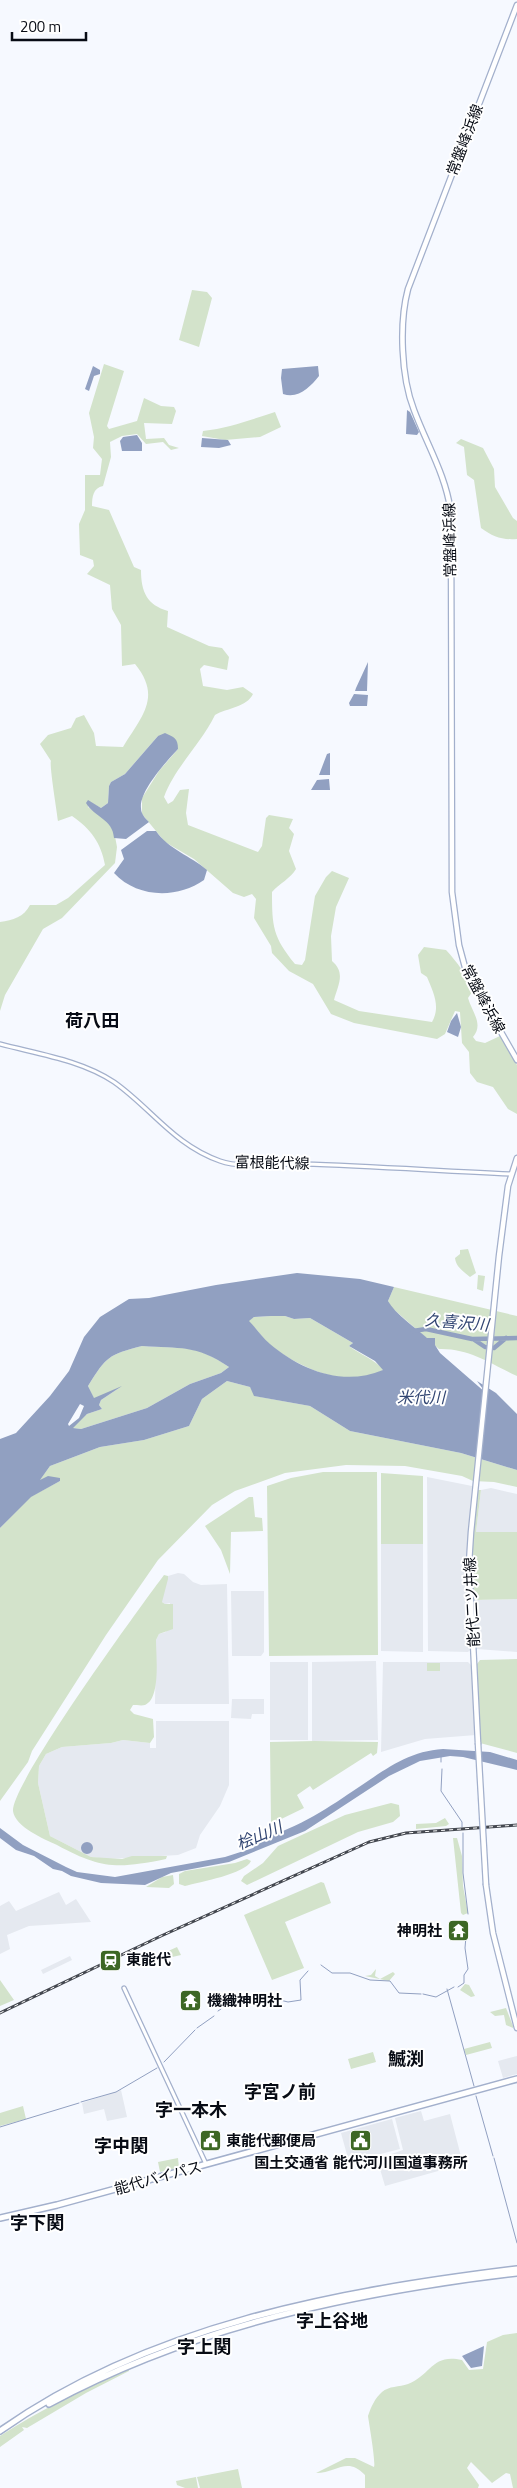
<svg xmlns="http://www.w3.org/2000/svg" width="517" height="2488" font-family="'Titillium Web','Noto Sans JP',sans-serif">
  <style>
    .built { fill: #e5e9f0 }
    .green { fill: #d3e3cb }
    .water { fill: #91a0c1; fill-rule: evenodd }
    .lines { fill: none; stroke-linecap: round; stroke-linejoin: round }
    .stream { stroke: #91a0c1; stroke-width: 1 }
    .river { stroke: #91a0c1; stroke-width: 4.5 }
    .secondary-casing { stroke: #a3b0cc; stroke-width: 5.5 }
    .primary-casing { stroke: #a3b0cc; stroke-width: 7 }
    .highway-casing { stroke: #a3b0cc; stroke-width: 8 }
    .secondary { stroke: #fff; stroke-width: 3 }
    .primary { stroke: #fff; stroke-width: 4.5 }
    .highway { stroke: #fff; stroke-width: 5 }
    .rail-casing { stroke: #444850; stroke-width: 3 }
    .rail { stroke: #fff; stroke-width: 1; stroke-dasharray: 4; stroke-linecap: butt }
    .primary-bridge-casing { stroke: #a3b0cc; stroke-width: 7; stroke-linecap: butt }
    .primary-bridge { stroke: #fff; stroke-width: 4.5 }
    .labels { text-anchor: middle; stroke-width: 4; stroke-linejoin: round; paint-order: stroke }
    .street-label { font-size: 15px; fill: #080c15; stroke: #fff }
    .poi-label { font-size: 15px; font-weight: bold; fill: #080c15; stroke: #fff; text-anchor: start }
    .water-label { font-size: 16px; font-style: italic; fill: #314572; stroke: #fff }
    .quarter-label { font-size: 18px; font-weight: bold; fill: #080c15; stroke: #fff }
  </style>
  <rect width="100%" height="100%" fill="#f6f9ff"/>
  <path class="built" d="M 427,1477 L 472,1486 L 467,1561 L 471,1649 L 468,1652 L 428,1651 Z
    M 491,1488 L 517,1494 L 517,1532 L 476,1532 L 481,1490 Z
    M 381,1544 L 423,1544 L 423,1652 L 381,1651 Z
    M 178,1573 L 184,1574 L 193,1582 L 201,1585 L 227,1584 L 229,1704 L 155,1704 L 156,1640 L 159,1634 L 166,1632 L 170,1603 L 165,1604 L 162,1602 L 162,1598 L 168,1576 Z
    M 231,1591 L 264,1591 L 264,1652 L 261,1656 L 232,1656 Z
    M 517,1599 L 517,1652 L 477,1649 L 473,1600 Z
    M 376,1661 L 378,1740 L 312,1741 L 312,1662 Z
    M 270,1662 L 308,1662 L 308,1740 L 270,1740 Z
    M 383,1662 L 468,1662 L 471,1665 L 476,1735 L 425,1739 L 381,1752 Z
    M 232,1699 L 264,1699 L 264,1714 L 252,1714 L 251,1719 L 231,1718 Z
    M 156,1721 L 229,1721 L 229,1785 L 220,1806 L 200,1835 L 196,1848 L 178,1855 L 108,1859 L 91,1857 L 50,1836 L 38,1783 L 39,1766 L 46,1754 L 62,1747 L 111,1743 L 123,1740 L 150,1743 L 150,1748 L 156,1748 Z
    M 59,1892 L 66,1905 L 76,1899 L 91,1922 L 29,1926 L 7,1935 L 10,1949 L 0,1954 L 0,1906 L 9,1901 L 16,1911 Z
    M 70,1956 L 72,1960 L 43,1974 L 41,1970 Z
    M 517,2056 L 517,2074 L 503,2078 L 498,2061 Z
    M 121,2090 L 127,2117 L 107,2121 L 104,2109 L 84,2114 L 82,2103 Z
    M 421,2111 L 424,2121 L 450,2114 L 463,2164 L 385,2186 L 377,2159 L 403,2150 L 395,2118 Z
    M 392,2119 L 400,2149 L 349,2162 L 341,2133 Z"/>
  <path class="green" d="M 192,290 L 207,292 L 212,298 L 199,347 L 179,340 Z
    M 104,364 L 124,371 L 107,426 L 109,429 L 137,421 L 144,398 L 161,406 L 174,407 L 176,411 L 172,424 L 144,423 L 146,439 L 164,438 L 169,445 L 179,448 L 171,450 L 163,442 L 146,444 L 137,434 L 122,436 L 110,442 L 111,457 L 103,486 C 93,488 92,497 92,506 L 109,510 L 134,567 L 141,570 C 141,592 147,605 168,611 L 167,627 L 209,646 L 222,648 L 229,657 L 227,670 L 204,665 L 200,669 L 203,686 L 227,690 L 243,687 L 253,694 C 247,707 227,708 215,715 C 201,744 175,767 164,797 L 168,804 L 173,801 L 180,790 L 189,789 L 186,813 L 188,825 L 258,852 L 262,846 L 266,818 L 269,815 L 293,819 L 289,828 L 294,834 L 289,851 L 296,869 C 291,878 279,884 272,892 C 272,927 273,937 295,964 L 302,965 L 305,960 L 315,896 L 326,877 L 332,871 L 349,878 L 336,907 L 331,936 L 332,961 C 346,973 338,985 334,1000 L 359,1011 L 432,1022 C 441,1006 433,992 427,977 L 421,973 L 418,955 L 424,947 L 446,950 C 457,962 468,976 472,992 L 468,998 C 472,1012 484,1024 473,1037 L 476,1041 L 485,1043 L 500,1036 L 517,1065 L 517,1114 L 508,1109 L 493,1087 L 477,1082 L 470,1073 L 469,1052 L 462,1043 L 460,1012 L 455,1011 L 445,1034 L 437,1039 L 354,1023 L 331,1014 L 313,984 L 289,971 L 272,953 L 271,946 L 254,918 L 256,899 L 252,894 L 244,897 L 233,893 L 194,859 L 165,842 L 142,814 L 142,798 L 159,771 L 178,749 L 158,736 L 125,774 L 111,782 L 109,786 L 108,803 L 101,808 L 88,801 L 88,807 L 106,820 L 114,831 L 117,847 L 115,863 L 62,918 L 43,929 L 5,995 L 0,1011 L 0,922 C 13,920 24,917 30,905 L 56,905 L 68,898 L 105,865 C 101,843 91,829 72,816 L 58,821 C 57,812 49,764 51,761 L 40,744 L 48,735 L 71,728 L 76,718 L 84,715 L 94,733 L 96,746 L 123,747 C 142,716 162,697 135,664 L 122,666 L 121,625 L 112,609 L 110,585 L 87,574 L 94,566 L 93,560 L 80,555 L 79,524 L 85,510 L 85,475 L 100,475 L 102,459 L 93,448 L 94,437 L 89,413 Z
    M 275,412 L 281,427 L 260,437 L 225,440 L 202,436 L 203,431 C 229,428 250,420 275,412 Z
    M 461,439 L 483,448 L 494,469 L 495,487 L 513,518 L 517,521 L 517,539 C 502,540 493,537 481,528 L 474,480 L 467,475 L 464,447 L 456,443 Z
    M 468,1249 L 476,1273 L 470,1277 C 463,1271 456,1267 455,1258 L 460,1254 L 460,1250 Z
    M 478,1275 L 485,1276 L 483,1291 L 477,1289 Z
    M 394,1287 L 517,1316 L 517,1376 C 491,1364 469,1348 439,1349 L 391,1307 L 388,1301 Z
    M 271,1316 L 285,1316 L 294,1319 L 310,1318 L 353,1343 L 349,1346 C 361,1355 374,1359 384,1370 C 378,1372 372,1376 366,1377 C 332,1383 294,1364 269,1344 C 262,1337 256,1328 248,1321 L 254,1317 Z
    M 142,1346 C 182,1349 194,1343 229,1367 L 221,1373 L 190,1384 L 147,1408 L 81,1429 L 72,1428 L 87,1414 L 102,1409 L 99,1405 L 101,1400 L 119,1388 L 94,1399 L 88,1386 C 107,1356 108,1355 142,1346 Z
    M 227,1381 L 250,1387 L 255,1396 L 310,1406 L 350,1431 L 461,1453 L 517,1470 L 517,1487 L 494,1482 L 473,1481 L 462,1476 L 405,1466 L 346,1465 L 285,1473 L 235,1491 L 212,1505 L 158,1560 L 106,1635 L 32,1751 L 28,1762 L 0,1801 L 0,1528 L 30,1497 L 60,1481 L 39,1481 L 50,1466 L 100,1447 L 144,1440 L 189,1426 L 202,1399 Z
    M 323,1472 L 377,1472 L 378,1655 L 269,1656 L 267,1486 L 291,1478 Z
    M 381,1473 L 423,1476 L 423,1544 L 381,1544 Z
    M 477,1490 L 481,1490 L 476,1532 L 517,1532 L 517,1599 L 473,1600 L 473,1537 Z
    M 249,1497 L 253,1497 L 255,1517 L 262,1518 L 263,1531 L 231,1532 L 230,1574 L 221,1550 L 205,1526 Z
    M 164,1575 L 168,1576 L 168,1579 L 162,1602 L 165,1604 L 173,1604 L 173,1629 L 159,1634 L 156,1640 C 156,1655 161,1699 145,1705 C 142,1706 136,1705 133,1705 L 130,1710 L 134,1714 L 153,1719 L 154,1737 L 150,1743 L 123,1740 L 111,1743 L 62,1747 L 46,1754 L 39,1766 L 38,1783 L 50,1836 L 91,1857 L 122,1859 L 132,1856 L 167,1856 L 166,1859 C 117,1869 101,1869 57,1845 C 44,1839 15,1827 13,1811 C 11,1784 140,1607 164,1575 Z
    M 517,1659 L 517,1753 L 480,1743 L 477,1664 L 480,1660 Z
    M 427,1663 L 440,1663 L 440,1671 L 427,1671 Z
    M 315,1741 L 378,1742 L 377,1753 L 373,1756 L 371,1753 L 313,1790 L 310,1786 L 297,1795 L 304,1808 L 271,1824 L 270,1742 Z
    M 391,1803 L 399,1805 L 400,1816 L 393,1822 L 358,1832 L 247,1885 L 241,1881 L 244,1876 L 263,1863 L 278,1846 L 345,1815 Z
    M 445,1818 L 449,1824 L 446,1826 L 416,1829 L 416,1824 L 436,1823 Z
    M 453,1838 L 457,1838 L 462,1856 L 463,1886 L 468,1913 L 463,1915 L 461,1913 Z
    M 247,1859 L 251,1861 C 245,1874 200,1882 185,1886 L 179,1884 L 179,1874 L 185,1871 L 235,1863 Z
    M 173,1875 L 174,1884 L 169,1888 L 146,1887 L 162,1877 Z
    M 321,1882 L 324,1883 L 331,1903 L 285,1922 L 304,1968 L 272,1980 L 244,1915 Z
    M 177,1947 L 181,1955 L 168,1958 L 166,1952 Z
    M 376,1969 L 375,1976 L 380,1979 L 393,1972 L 395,1974 L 389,1981 L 365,1976 L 371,1975 Z
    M 0,1980 L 14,2000 L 0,2006 Z
    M 465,1984 L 469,1985 L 475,1996 L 471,1997 L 460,1990 Z
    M 506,2008 L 513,2026 L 513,2028 L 506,2025 L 504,2015 L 495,2016 L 490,2012 Z
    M 490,2042 L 492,2048 L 466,2055 L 464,2049 Z
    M 373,2052 L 376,2062 L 351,2069 L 348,2059 Z
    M 23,2106 L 26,2119 L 0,2126 L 0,2113 Z
    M 178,2158 L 179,2168 L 160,2172 L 158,2162 Z
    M 517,2333 L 517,2488 L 513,2488 L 510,2474 L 506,2473 L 492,2483 L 471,2462 L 467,2468 L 479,2485 L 478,2488 L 365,2488 L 365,2475 C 347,2456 337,2473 316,2473 L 346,2458 L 355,2458 L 374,2467 C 376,2463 369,2423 368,2416 C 371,2407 375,2398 382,2392 C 389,2386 399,2387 408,2384 C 431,2375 432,2353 462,2360 L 469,2370 L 483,2369 L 487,2342 L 503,2335 Z
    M 129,2368 L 129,2371 L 86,2393 L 27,2428 L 22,2427 L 24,2430 L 0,2447 L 0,2436 C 41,2409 84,2389 129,2368 Z
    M 238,2469 L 242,2488 L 200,2488 L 197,2477 Z
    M 196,2477 L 198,2488 L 185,2488 L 177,2485 L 176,2481 Z"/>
  <path class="water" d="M 93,366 L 100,370 L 100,374 L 94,376 L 89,391 L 85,389 Z
    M 318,366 L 319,376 C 310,387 299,399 283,394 L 281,378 L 282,369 Z
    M 407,410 L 410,412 L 419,432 L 417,435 L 406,434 Z
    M 137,435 L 142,443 L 142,451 L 122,451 L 120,441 L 123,437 Z
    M 202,438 L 228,440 L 231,445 L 219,448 L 201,447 Z
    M 368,662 L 367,691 L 355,691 L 356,688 Z
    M 354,694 L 368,695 L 367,706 L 350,706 L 349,703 Z
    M 165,733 C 174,737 178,738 178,749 C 167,761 139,791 141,808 C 141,814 145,818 149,822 L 126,839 L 114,838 C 113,819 94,817 86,803 L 88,800 L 101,808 L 108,803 L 109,786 L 111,782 L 125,774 L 158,736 Z
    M 330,753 L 330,775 L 319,775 L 327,754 Z
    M 329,779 L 330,790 L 311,790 L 317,780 Z
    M 147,831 L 156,831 C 168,849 191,856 207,870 L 204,880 C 177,899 137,898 114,873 L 124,859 L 121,850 Z
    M 457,1013 L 461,1027 L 458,1037 L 447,1032 L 451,1021 Z
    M 297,1273 L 360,1279 L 394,1287 L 388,1301 C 395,1314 415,1327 427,1338 L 435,1338 L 435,1345 L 440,1353 L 486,1393 L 477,1381 L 496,1393 L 517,1414 L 517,1470 L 461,1453 L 350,1431 L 310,1406 L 254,1396 L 250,1387 L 227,1381 L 202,1399 L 189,1426 L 144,1440 L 100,1447 L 50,1466 L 40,1480 L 48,1476 L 60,1478 L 60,1481 L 31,1497 L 0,1528 L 0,1439 L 16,1433 L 50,1396 L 69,1371 L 84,1337 L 100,1317 L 129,1299 L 149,1298 L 216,1285 ZM 271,1316 L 285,1316 L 294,1319 L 310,1318 L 353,1343 L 349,1346 L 375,1361 L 383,1370 C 343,1387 301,1370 270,1344 C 262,1337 256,1328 249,1321 L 254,1317 ZM 142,1346 C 180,1349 195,1344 229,1367 L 221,1373 L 190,1384 L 147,1408 L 81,1429 L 73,1428 L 87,1414 L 102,1409 L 99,1405 L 101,1400 L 122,1386 L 94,1398 L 88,1386 C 107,1356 108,1355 142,1346 ZM 80,1404 L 84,1406 L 79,1418 L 69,1426 L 68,1424 Z
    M 443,1749 L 490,1752 L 517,1760 L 517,1770 L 463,1757 L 450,1756 L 420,1761 L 389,1776 L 305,1831 L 229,1862 L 171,1873 L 145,1885 L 101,1883 L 71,1876 L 62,1871 L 53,1869 L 34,1856 L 16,1850 L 0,1838 L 0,1828 L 23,1845 L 66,1867 L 77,1872 L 115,1877 L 225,1857 L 253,1848 L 257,1839 C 291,1832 325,1810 353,1791 C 382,1772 407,1751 443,1749 Z
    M81 1848a6 6 0 1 1 12 0a6 6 0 1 1-12 0Z
    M 484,2346 L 482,2366 L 471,2368 L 462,2356 Z"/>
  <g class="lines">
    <path class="stream" d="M 441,1756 L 441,1762
      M 442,1769 L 441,1791 L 462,1822 L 462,1827
      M 463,1833 L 463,1873 L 468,1914
      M 321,1965 L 332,1973 L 350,1973 L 370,1980 L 390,1981 L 399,1993 L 421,1994
      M 458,1987 L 464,1983 L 464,1975 L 468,1969 L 465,1948 L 467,1924
      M 447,1989 L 474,2086
      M 423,1994 L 436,1997 L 454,1987
      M 268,2007 L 280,2000 L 288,2002 L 301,2000 L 300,1980 L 308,1971
      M 218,2011 L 221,2009
      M 197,2028 L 214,2016
      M 164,2062 L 195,2030
      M 476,2096 L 493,2156
      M 81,2102 L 116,2092 L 157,2068
      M 0,2127 L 79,2103
      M 494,2158 L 517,2243"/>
    <path class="river" d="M 413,1331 L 426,1329 L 472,1339 L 517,1338
      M 473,1339 L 485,1347 L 494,1348 L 506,1338"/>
    <defs>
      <path id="secondary" d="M 0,1044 C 38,1054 81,1060 114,1082 C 151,1108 174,1145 220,1161 C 242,1169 279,1163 303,1164 C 372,1166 441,1171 511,1174
        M 124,1988 L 206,2164"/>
      <path id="primary" d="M 517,5 L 408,289 C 399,323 401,377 414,410 C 427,445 446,475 451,513 L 452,892 L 459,945 L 466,971 L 517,1060
        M 478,1743 L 469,1563 L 471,1532 L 499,1256 L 508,1186 L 517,1158
        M 486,1885 L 493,1933 L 517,2028"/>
      <path id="highway" d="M 0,2218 L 57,2205 L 517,2079
        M 49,2404 C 193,2326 355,2292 517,2273
        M 0,2431 C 150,2325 338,2291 517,2269"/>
    </defs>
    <use href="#secondary" class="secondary-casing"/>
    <use href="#primary" class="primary-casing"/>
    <use href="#highway" class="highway-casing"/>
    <use href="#secondary" class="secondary"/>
    <use href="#primary" class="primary"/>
    <use href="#highway" class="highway"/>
    <defs>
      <path id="rail" d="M 0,2013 L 161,1936 L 369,1842 L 406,1833 L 517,1825"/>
    </defs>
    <use href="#rail" class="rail-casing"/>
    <use href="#rail" class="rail"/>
    <defs>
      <path id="primary-bridge" d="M 478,1743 L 486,1885"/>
    </defs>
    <use href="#primary-bridge" class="primary-bridge-casing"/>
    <use href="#primary-bridge" class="primary-bridge"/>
  </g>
  <defs>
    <symbol id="temple-square" viewBox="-11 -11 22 22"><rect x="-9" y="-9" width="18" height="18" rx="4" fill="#3d6724" stroke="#fff"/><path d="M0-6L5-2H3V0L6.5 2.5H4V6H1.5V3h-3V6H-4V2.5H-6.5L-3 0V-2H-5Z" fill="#fff"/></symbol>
    <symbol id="station-square" viewBox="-11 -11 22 22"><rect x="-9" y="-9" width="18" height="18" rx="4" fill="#3d6724" stroke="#fff"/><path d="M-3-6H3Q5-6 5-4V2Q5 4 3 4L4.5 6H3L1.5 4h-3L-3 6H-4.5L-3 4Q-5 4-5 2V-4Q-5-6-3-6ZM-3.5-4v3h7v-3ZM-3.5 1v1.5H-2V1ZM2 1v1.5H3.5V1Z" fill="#fff"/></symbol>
    <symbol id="civic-square" viewBox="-11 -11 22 22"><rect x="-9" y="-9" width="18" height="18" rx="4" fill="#3d6724" stroke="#fff"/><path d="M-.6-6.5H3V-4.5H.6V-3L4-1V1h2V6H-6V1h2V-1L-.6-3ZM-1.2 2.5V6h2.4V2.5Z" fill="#fff"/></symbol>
  </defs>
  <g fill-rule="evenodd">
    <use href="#temple-square" x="446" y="1918" width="25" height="25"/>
    <use href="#station-square" x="98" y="1948" width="25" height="25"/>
    <use href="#temple-square" x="178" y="1988" width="25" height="25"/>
    <use href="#civic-square" x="348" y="2128" width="25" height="25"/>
    <use href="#civic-square" x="198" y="2128" width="25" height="25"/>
  </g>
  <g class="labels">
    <g class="street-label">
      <text transform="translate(465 140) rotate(-69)" y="5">常盤峰浜線</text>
      <text transform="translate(450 540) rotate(-91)" y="5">常盤峰浜線</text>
      <text transform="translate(483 999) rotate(62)" y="5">常盤峰浜線</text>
      <text transform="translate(272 1163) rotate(1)" y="5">富根能代線</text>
      <text transform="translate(472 1602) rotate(-93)" y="5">能代二ツ井線</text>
      <text transform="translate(158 2178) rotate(-15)" y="5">能代バイパス</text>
    </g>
    <g class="poi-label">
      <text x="442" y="1936" text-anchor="end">神明社</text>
      <text x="126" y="1965">東能代</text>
      <text x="207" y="2006">機織神明社</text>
      <text x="226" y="2146">東能代郵便局</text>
      <text x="361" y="2168" text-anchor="middle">国土交通省 能代河川国道事務所</text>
    </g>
    <g class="water-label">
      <text transform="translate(457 1322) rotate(5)" y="6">久喜沢川</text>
      <text x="421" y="1403">米代川</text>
      <text transform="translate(259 1835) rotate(-23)" y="6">桧山川</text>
    </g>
    <g class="quarter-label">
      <text x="92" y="1027">荷八田</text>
      <text x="406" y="2065">鰄渕</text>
      <text x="280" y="2098">字宮ノ前</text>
      <text x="191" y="2116">字一本木</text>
      <text x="121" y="2152">字中関</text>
      <text x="37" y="2229">字下関</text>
      <text x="332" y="2327">字上谷地</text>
      <text x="204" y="2353">字上関</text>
    </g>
  </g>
  <path d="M12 32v8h74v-8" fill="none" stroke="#080c15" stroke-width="2.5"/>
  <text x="20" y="32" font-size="15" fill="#080c15" stroke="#ffffff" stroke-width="4" paint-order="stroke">200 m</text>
</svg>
